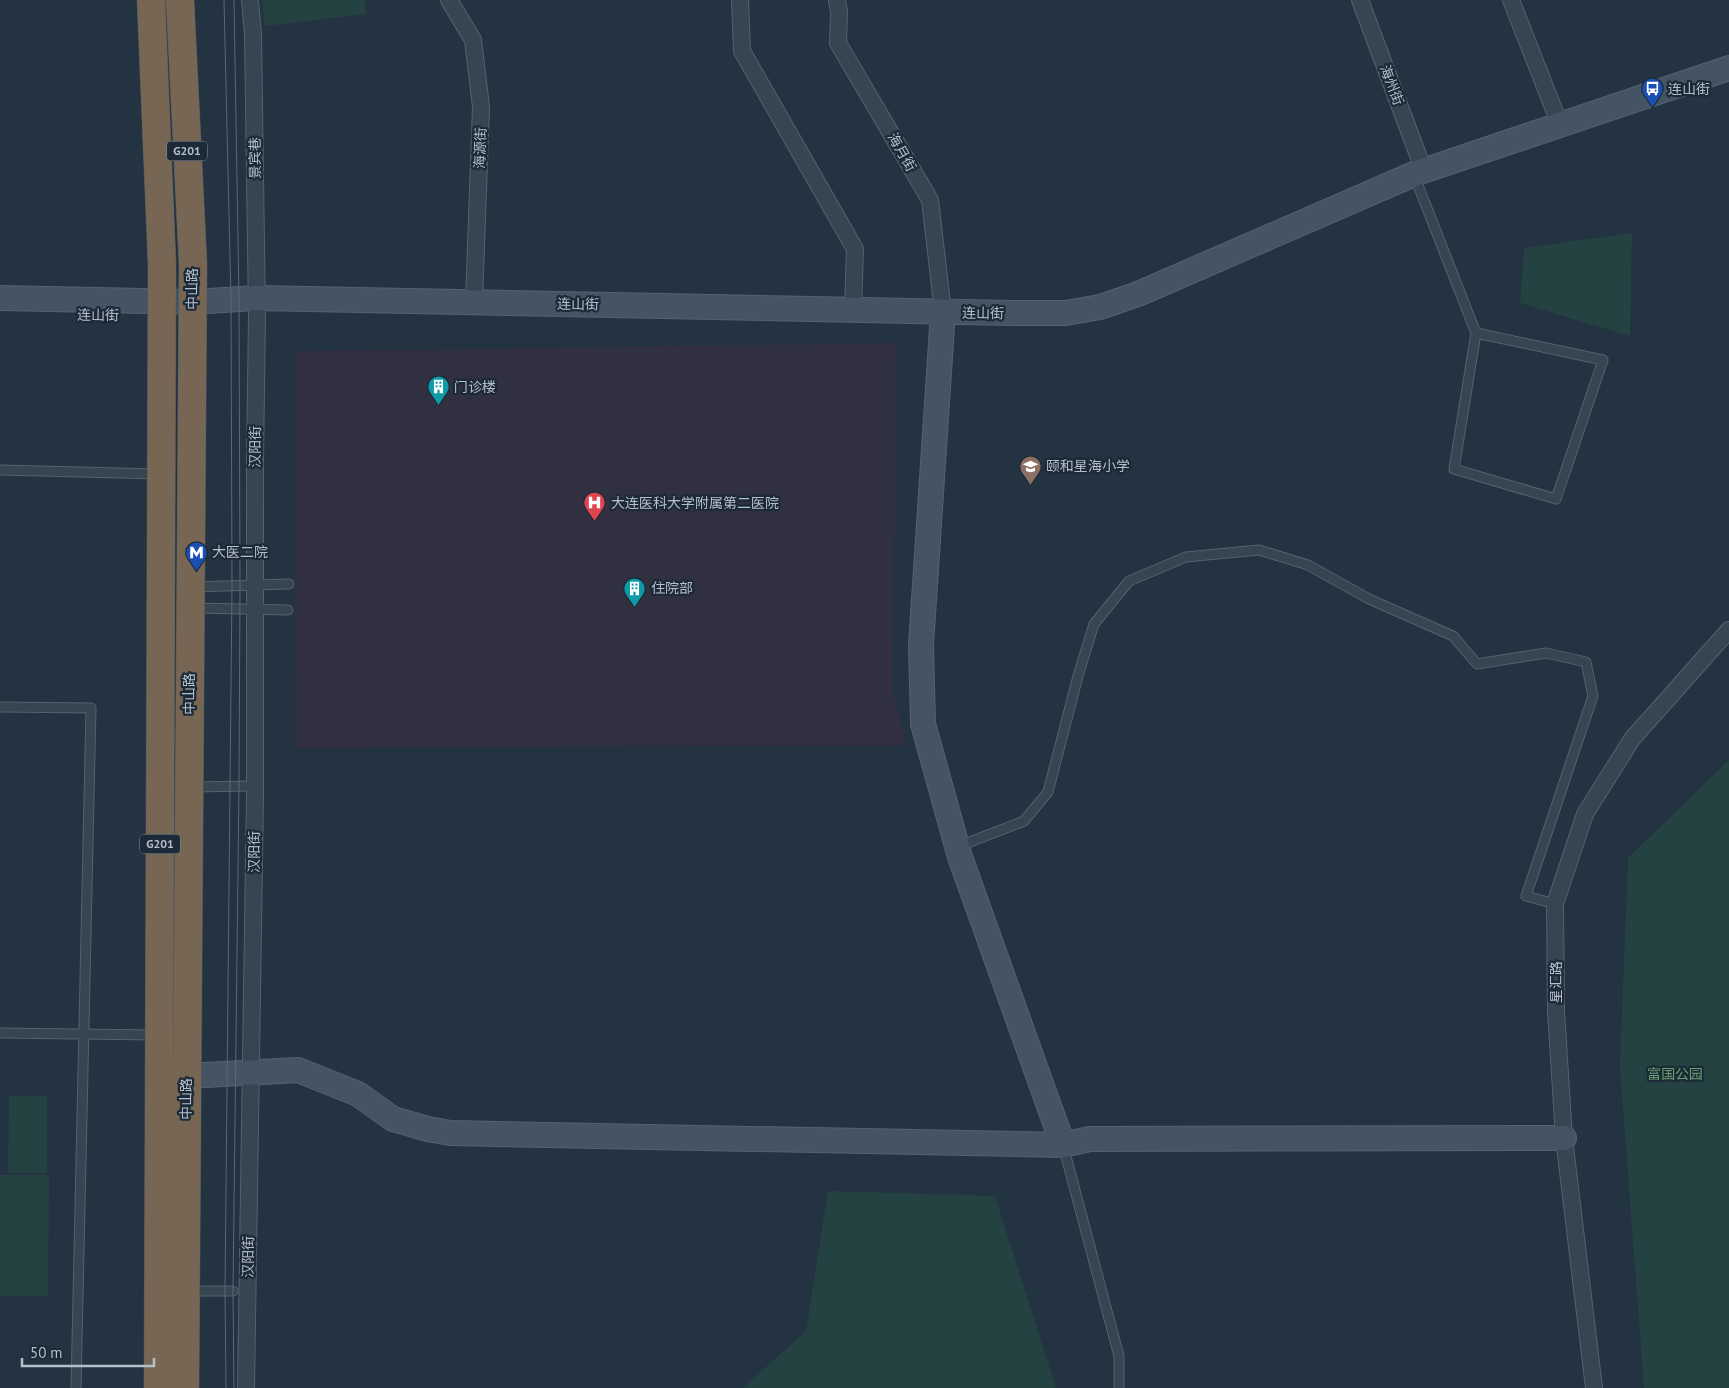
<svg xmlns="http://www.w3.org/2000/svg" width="1729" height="1388" font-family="'PT Sans','Noto Sans SC',sans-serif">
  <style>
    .medical { fill: #303041 }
    .green { fill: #254242 }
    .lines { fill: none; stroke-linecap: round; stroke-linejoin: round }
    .lane-casing { stroke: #55626e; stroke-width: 11 }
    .street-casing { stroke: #55626e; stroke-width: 18 }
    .secondary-casing { stroke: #55626e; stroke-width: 26 }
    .highway-casing { stroke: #424f5b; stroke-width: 29 }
    .lane { stroke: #374451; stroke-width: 9 }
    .street { stroke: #374451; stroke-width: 16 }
    .secondary { stroke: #455464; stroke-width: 24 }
    .highway { stroke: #776654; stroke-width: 28 }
    .tram { stroke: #596978; stroke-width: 1 }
    .labels { text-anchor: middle; stroke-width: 4.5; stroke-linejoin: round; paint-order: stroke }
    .shield { fill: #1c2936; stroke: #86929e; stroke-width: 1 }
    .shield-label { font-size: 12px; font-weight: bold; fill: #b4bfcb }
    .street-label { font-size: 14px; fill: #b4bfcb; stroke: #1c2936 }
    .poi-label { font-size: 14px; fill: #b4bfcb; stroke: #1c2936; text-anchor: start }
    .park-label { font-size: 14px; fill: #699e70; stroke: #1c2936 }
  </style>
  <rect width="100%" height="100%" fill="#233341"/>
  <path class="medical" d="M 896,343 L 893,693 L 907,746 L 294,748 L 295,351 Z"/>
  <path class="green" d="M 262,0 L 365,0 L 366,14 L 265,26 Z
    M 1632,233 L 1630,336 L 1520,303 L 1524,248 Z
    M 1729,760 L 1729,1388 L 1644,1388 L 1620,1067 L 1628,858 Z
    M 9,1096 L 47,1096 L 47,1173 L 8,1173 Z
    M 0,1175 L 49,1175 L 48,1296 L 0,1296 Z
    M 828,1191 L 995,1196 L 1056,1388 L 743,1388 L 806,1331 Z"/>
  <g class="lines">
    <defs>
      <path id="lane" d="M 1414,175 L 1476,333 L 1454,469 L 1556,499 L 1603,360 L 1476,333
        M 0,470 L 159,474
        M 193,587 L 289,584
        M 193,608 L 288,610
        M 0,707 L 91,708 L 76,1388
        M 192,787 L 254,786
        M 957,847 L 1024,821 L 1048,792 L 1078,676 L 1094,624 L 1129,581 L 1186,557 L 1259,550 L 1308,565 L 1369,599 L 1453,636 L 1477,664 L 1546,653 L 1586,662 L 1593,696 L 1526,896 L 1555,904
        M 0,1033 L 156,1035
        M 1063,1145 L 1119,1356 L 1119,1388
        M 187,1291 L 233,1291"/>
      <path id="street" d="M 449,0 L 473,40 L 481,107 L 474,302
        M 740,0 L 742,51 L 855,249 L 853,310
        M 837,0 L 839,12 L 838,43 L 930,200 L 943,312
        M 1360,0 L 1424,171
        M 1511,0 L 1560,125
        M 246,1388 L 255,796 L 255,461 L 257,315 L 253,34 L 250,0
        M 1594,1388 L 1564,1138 L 1556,1011 L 1555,904 L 1585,814 L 1632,739 L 1729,630"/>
      <path id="secondary" d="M 0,298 L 192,302 L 257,298 L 1011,313 L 1066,313 L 1100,307 L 1138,294 L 1414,174 L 1729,68
        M 943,312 L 921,645 L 923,724 L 960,857 L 1063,1145
        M 186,1076 L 298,1070 L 358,1094 L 393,1119 L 428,1129 L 450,1133 L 1063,1145 L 1090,1139 L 1564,1138"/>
      <path id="highway" d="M 151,0 L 162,264 L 158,1388
        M 180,0 L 193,264 L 185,1388"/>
    </defs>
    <use href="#lane" class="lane-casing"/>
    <use href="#street" class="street-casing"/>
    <use href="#secondary" class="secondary-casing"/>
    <use href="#highway" class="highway-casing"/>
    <use href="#lane" class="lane"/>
    <use href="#street" class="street"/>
    <use href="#secondary" class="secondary"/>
    <use href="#highway" class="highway"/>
    <path class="tram" d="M 224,0 L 231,300 L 232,586 L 225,1291 L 226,1388
      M 234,1388 L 233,1291 L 239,786 L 240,586 L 239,299 L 234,0"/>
  </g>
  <defs>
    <symbol id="bus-pin" viewBox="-11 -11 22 30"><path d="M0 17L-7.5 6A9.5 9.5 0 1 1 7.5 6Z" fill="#1a4fb4" stroke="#1c2936"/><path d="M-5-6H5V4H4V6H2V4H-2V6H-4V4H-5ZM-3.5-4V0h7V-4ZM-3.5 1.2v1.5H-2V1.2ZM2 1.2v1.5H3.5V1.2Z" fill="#fff"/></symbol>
    <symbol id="building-pin" viewBox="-11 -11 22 30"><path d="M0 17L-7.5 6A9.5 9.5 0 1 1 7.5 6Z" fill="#0f9aa8" stroke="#1c2936"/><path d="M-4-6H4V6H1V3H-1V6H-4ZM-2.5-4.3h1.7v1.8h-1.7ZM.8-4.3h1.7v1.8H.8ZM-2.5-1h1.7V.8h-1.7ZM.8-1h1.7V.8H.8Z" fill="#fff"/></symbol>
    <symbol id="school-pin" viewBox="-11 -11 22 30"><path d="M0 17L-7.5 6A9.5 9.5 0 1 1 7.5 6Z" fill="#8d6e63" stroke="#1c2936"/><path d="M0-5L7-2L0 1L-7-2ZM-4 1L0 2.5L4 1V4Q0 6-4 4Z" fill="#fff"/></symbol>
    <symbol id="hospital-pin" viewBox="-11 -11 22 30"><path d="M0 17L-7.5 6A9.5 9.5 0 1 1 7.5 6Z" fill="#e0444e" stroke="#1c2936"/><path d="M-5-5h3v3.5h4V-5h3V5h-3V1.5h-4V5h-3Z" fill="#fff"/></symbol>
    <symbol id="metro-pin" viewBox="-11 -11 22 30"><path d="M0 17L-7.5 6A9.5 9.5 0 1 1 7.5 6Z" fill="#1a4fb4" stroke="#1c2936"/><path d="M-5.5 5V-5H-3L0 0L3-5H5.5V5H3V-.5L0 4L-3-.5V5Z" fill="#fff"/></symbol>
  </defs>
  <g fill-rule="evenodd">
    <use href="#bus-pin" x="1640" y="76" width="25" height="34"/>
    <use href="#building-pin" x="426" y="374" width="25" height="34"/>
    <use href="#school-pin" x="1018" y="454" width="25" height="34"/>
    <use href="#hospital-pin" x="582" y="490" width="25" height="34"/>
    <use href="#metro-pin" x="184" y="540" width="25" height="34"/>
    <use href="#building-pin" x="622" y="576" width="25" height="34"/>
  </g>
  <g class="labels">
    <g class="shield">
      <rect x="167" y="141.5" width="40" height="19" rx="4"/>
      <rect x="140" y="834.5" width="40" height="19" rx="4"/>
    </g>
    <g class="shield-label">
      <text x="187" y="155">G201</text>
      <text x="160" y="848">G201</text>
    </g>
    <g class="street-label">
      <text transform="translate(1392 85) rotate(69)" y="5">海州街</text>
      <text transform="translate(480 148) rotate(-88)" y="5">海源街</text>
      <text transform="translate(902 152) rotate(60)" y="5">海月街</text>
      <text transform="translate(255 158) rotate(-91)" y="5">景宾巷</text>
      <text transform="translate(192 289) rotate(-90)" y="5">中山路</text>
      <text transform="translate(578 304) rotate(1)" y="5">连山街</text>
      <text transform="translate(983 313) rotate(1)" y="5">连山街</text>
      <text transform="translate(98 315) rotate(1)" y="5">连山街</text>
      <text transform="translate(255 447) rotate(-89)" y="5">汉阳街</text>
      <text transform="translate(189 694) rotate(-90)" y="5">中山路</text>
      <text transform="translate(254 852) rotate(-89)" y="5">汉阳街</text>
      <text transform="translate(1556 982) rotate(-90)" y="5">星汇路</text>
      <text transform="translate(186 1099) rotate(-90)" y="5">中山路</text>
      <text transform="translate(248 1257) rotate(-89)" y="5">汉阳街</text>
    </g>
    <g class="poi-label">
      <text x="1668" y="94">连山街</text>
      <text x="454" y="392">门诊楼</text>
      <text x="1046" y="471">颐和星海小学</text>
      <text x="611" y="508">大连医科大学附属第二医院</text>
      <text x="212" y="557">大医二院</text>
      <text x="651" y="593">住院部</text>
    </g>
    <g class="park-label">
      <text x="1675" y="1079">富国公园</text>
    </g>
  </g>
  <path d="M22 1358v8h132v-8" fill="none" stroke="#b4bfcb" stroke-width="2.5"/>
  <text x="30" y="1358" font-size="15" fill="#b4bfcb" stroke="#1c2936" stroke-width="4" paint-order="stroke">50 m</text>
</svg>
